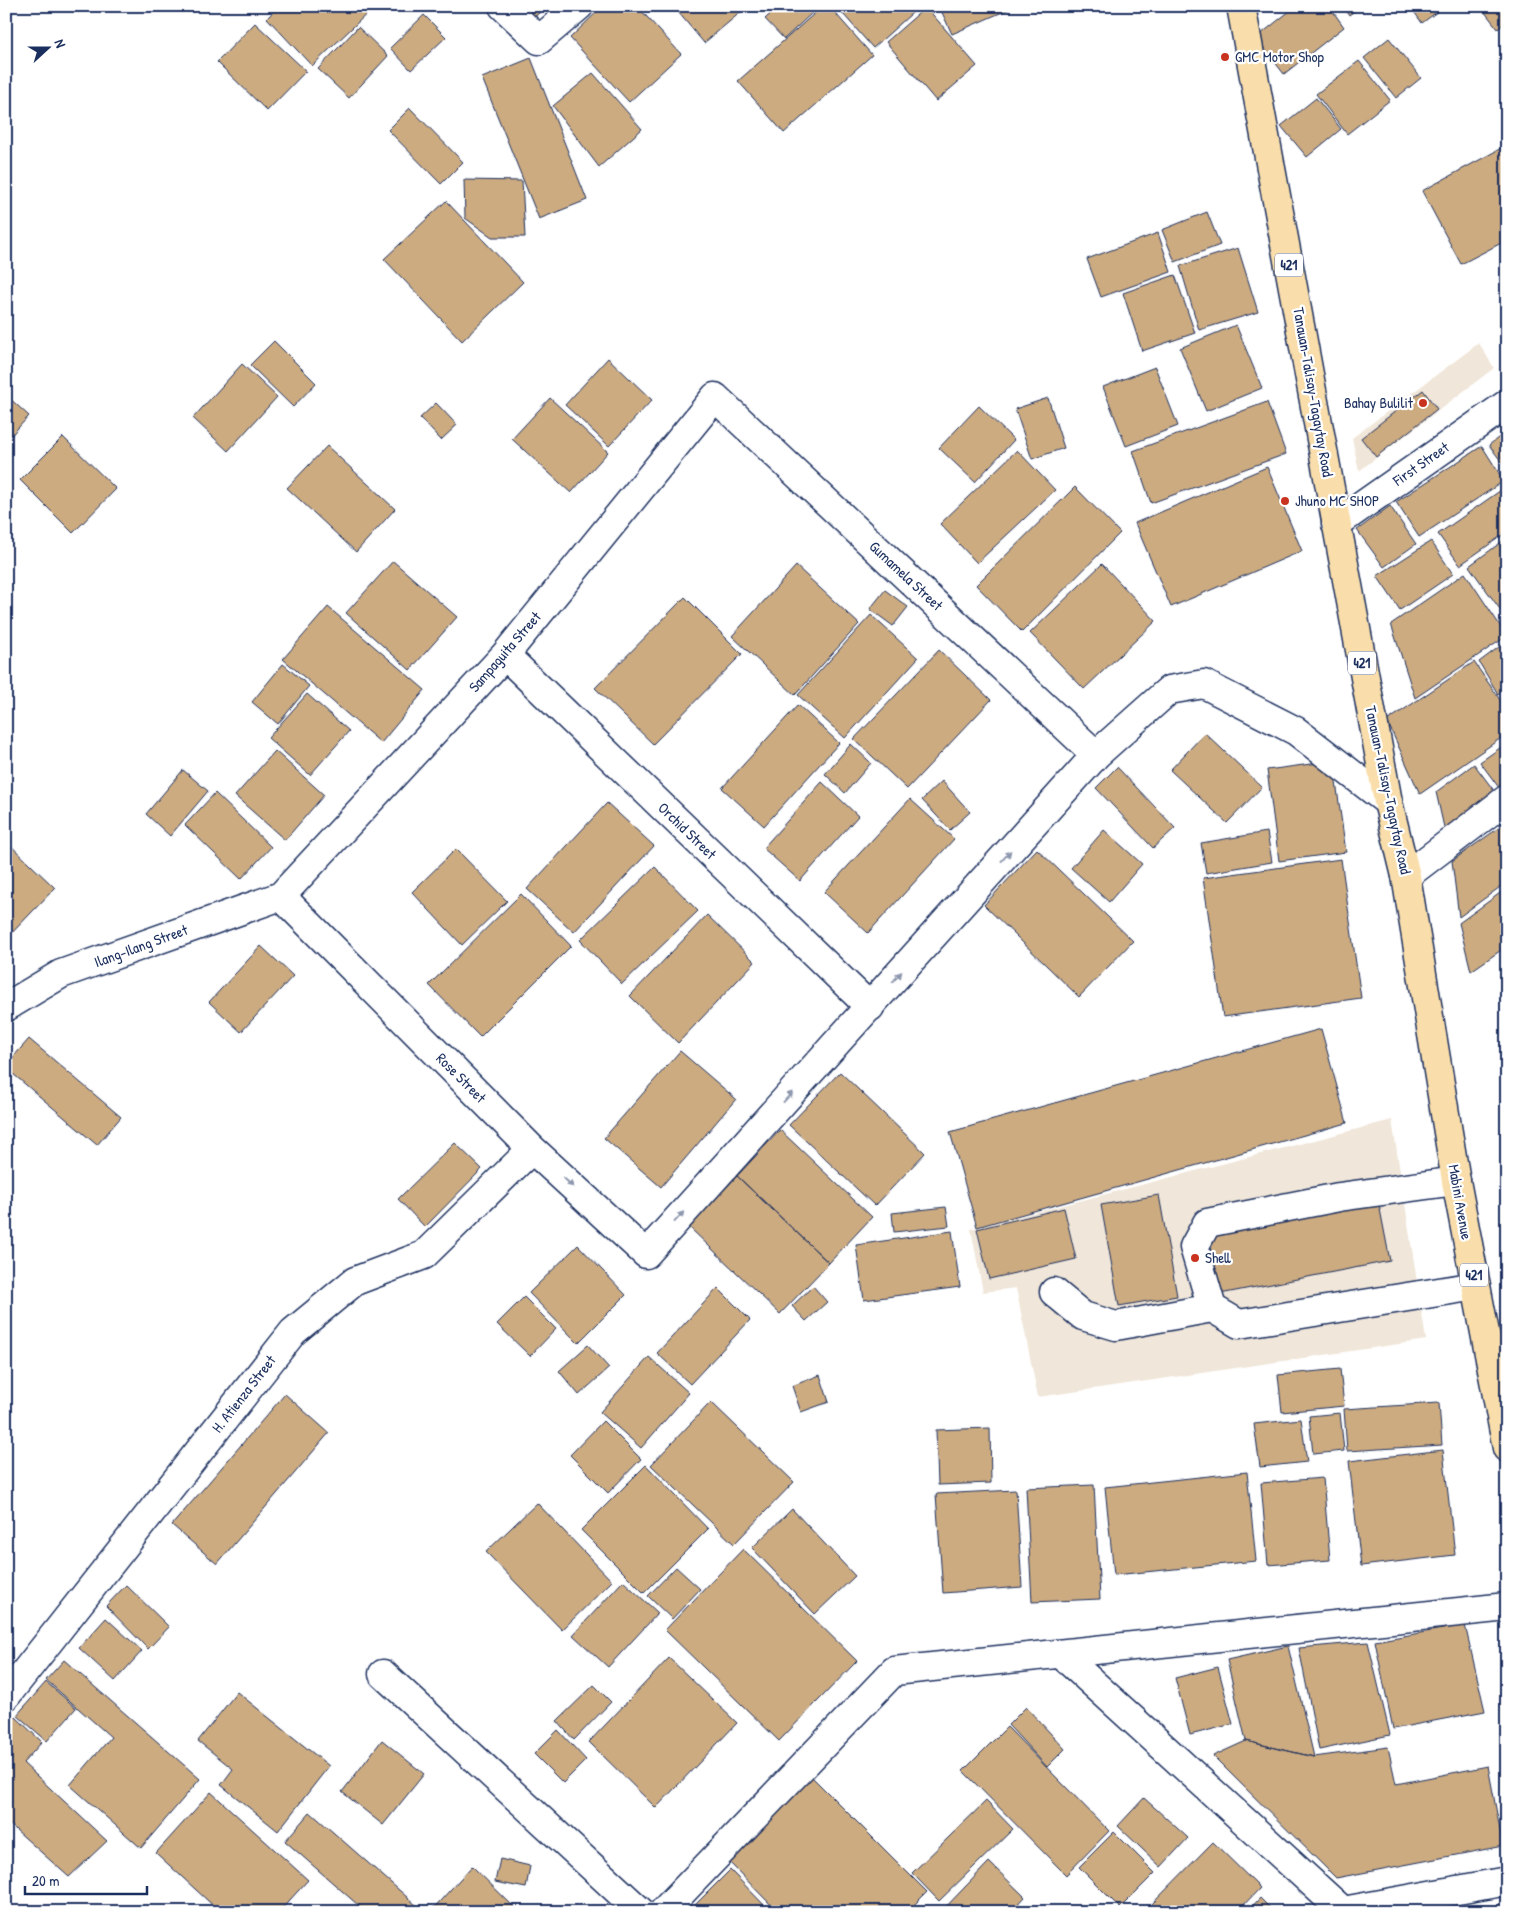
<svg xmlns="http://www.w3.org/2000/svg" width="1513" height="1918" font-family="'Patrick Hand',sans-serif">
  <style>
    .built { fill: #f0e6d9 }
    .building { fill: #cdab80; stroke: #1b2f5e }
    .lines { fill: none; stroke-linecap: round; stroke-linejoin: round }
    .minor-casing { stroke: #1b2f5e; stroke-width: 31 }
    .major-casing { stroke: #1b2f5e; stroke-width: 31 }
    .minor { stroke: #fff; stroke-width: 28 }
    .major { stroke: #f9deab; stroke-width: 28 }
    .oneway { fill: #8d97ae }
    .poi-dot { fill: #c8321e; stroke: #fff; stroke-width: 2 }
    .labels { text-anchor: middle; stroke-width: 4.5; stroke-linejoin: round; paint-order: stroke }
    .shield { fill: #fff; stroke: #5f6d8e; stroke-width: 1 }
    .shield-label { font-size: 14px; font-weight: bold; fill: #1b2f5e }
    .poi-label { font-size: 15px; fill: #1b2f5e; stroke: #fff; text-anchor: start }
    .street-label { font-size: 15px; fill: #1b2f5e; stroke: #fff }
  </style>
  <rect width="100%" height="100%" fill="#fff"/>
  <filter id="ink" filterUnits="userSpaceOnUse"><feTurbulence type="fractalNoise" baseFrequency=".02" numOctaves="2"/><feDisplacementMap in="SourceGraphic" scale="10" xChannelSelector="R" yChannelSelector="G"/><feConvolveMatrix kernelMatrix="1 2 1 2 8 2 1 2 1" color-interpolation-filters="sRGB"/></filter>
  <g filter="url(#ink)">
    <path class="built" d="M 1479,343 L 1494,368 L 1359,471 L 1352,438 Z
      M 1392,1120 L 1426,1340 L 1038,1397 L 1016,1288 L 983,1292 L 971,1229 Z"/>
    <path class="building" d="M 279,6 L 375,6 L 312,66 L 267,18 Z
      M 517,6 L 547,6 L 530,21 Z
      M 603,6 L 637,6 L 681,54 L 629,102 L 570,38 Z
      M 673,6 L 748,6 L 704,43 Z
      M 779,6 L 806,6 L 812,13 L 784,39 L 765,19 Z
      M 823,6 L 829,6 L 872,55 L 784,133 L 738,81 Z
      M 836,6 L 920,6 L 873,48 Z
      M 939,6 L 1014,6 L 1014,7 L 952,34 Z
      M 1296,6 L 1329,6 L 1344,27 L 1284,74 L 1256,38 Z
      M 1343,6 L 1361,6 L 1349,15 Z
      M 1410,6 L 1445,6 L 1422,23 Z
      M 1480,6 L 1507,6 L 1507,21 L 1498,29 Z
      M 926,7 L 977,66 L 936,101 L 886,42 Z
      M 424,15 L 446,37 L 411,70 L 390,48 Z
      M 255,23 L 306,71 L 267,111 L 217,62 Z
      M 358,27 L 388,56 L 349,98 L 318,69 Z
      M 1389,38 L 1421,78 L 1396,98 L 1364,58 Z
      M 531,58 L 587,200 L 539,219 L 482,78 Z
      M 1359,61 L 1390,100 L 1347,134 L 1316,94 Z
      M 593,73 L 642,129 L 599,167 L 553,106 Z
      M 1316,98 L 1341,129 L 1307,157 L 1281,126 Z
      M 410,108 L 463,162 L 441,184 L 388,130 Z
      M 1507,145 L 1507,240 L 1461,264 L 1422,191 Z
      M 464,180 L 522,181 L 525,237 L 492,237 L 465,218 Z
      M 446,201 L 523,282 L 462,341 L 384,259 Z
      M 1207,212 L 1220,245 L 1175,262 L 1162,230 Z
      M 1158,233 L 1171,272 L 1101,297 L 1087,259 Z
      M 1238,248 L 1258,312 L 1199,330 L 1180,266 Z
      M 1175,275 L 1195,333 L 1142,351 L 1123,293 Z
      M 1236,325 L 1262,388 L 1206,411 L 1180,348 Z
      M 274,341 L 316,383 L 293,407 L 250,365 Z
      M 608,358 L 652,400 L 609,446 L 565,405 Z
      M 242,364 L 277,397 L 228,451 L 193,418 Z
      M 1155,367 L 1178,426 L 1126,446 L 1103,387 Z
      M 1423,390 L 1437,409 L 1376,457 L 1361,438 Z
      M 6,395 L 29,416 L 6,441 Z
      M 550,398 L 608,452 L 571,493 L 512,439 Z
      M 1048,398 L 1064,448 L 1032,459 L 1015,409 Z
      M 1267,402 L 1286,454 L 1151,503 L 1133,451 Z
      M 436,403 L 457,425 L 441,440 L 420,418 Z
      M 979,406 L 1014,440 L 975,482 L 939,448 Z
      M 1507,431 L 1507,469 L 1489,445 Z
      M 63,437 L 116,489 L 73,533 L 20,480 Z
      M 327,446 L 395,509 L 356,552 L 287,488 Z
      M 1482,446 L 1504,481 L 1419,537 L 1396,502 Z
      M 1017,450 L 1055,490 L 977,563 L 940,524 Z
      M 1267,467 L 1302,551 L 1171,607 L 1135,523 Z
      M 1507,486 L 1507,532 L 1460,565 L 1438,534 Z
      M 1075,487 L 1120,533 L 1022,632 L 976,585 Z
      M 1390,506 L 1416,544 L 1384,567 L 1357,530 Z
      M 1507,538 L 1507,619 L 1469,566 Z
      M 1431,541 L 1453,574 L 1400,610 L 1377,576 Z
      M 393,561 L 457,617 L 410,670 L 346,613 Z
      M 1102,564 L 1156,621 L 1084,689 L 1030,633 Z
      M 796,566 L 859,624 L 795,695 L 732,636 Z
      M 1465,573 L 1507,636 L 1415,698 L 1391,624 Z
      M 885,590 L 908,607 L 893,626 L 870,609 Z
      M 685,597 L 742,654 L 653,744 L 595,688 Z
      M 328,607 L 425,690 L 381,743 L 283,659 Z
      M 871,615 L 918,658 L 845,738 L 798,695 Z
      M 1507,641 L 1507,687 L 1498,694 L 1479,662 Z
      M 939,650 L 991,700 L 907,789 L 854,739 Z
      M 1474,662 L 1507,710 L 1507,734 L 1420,794 L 1387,721 Z
      M 283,664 L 309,686 L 278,724 L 252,702 Z
      M 307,694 L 349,731 L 310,775 L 268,738 Z
      M 798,705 L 839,743 L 764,826 L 722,788 Z
      M 1205,733 L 1262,787 L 1227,823 L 1170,770 Z
      M 1507,743 L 1507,784 L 1500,789 L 1480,762 Z
      M 851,744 L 871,763 L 845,793 L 825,774 Z
      M 275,751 L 324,795 L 285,840 L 235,796 Z
      M 1333,761 L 1346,852 L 1279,861 L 1267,770 Z
      M 1474,764 L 1495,792 L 1445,832 L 1436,792 Z
      M 1117,767 L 1175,828 L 1153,848 L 1096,788 Z
      M 183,770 L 208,791 L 170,836 L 146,814 Z
      M 942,781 L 970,812 L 950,830 L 922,800 Z
      M 822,782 L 858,816 L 800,881 L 763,848 Z
      M 215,793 L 271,847 L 241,879 L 185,825 Z
      M 910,799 L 954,839 L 868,933 L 824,892 Z
      M 607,803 L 654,846 L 574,932 L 527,889 Z
      M 1507,822 L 1507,882 L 1459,917 L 1452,861 Z
      M 1104,830 L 1142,864 L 1109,902 L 1071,868 Z
      M 1267,832 L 1272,862 L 1206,873 L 1201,843 Z
      M 6,841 L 55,888 L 8,937 L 6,935 Z
      M 456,849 L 507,901 L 462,945 L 412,892 Z
      M 1037,849 L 1133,941 L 1079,997 L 984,905 Z
      M 1341,859 L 1361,998 L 1223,1017 L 1203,878 Z
      M 655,867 L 698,911 L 622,984 L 580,940 Z
      M 1507,888 L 1507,946 L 1471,971 L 1459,923 Z
      M 521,894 L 571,946 L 480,1037 L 429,985 Z
      M 707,915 L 755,962 L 678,1043 L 630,996 Z
      M 261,946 L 293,976 L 241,1032 L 209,1002 Z
      M 1321,1029 L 1347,1123 L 977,1227 L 950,1132 Z
      M 29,1039 L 121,1117 L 97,1145 L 6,1068 L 6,1065 Z
      M 680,1051 L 736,1099 L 661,1187 L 604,1138 Z
      M 840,1072 L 925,1153 L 875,1206 L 789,1125 Z
      M 780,1130 L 872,1217 L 829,1263 L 737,1176 Z
      M 455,1143 L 482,1169 L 425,1227 L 398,1199 Z
      M 737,1176 L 829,1263 L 780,1314 L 689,1227 Z
      M 1159,1195 L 1177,1296 L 1119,1306 L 1101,1205 Z
      M 1379,1204 L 1390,1261 L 1220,1294 L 1209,1236 Z
      M 946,1207 L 949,1226 L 894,1232 L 892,1213 Z
      M 1064,1208 L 1076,1259 L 989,1279 L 977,1229 Z
      M 952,1231 L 960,1287 L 864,1300 L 856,1245 Z
      M 578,1245 L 626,1295 L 578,1343 L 529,1293 Z
      M 813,1286 L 827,1302 L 806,1321 L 792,1306 Z
      M 718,1288 L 750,1320 L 690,1384 L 657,1353 Z
      M 524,1297 L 556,1329 L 530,1356 L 497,1324 Z
      M 588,1345 L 609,1368 L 579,1395 L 559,1371 Z
      M 649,1357 L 689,1393 L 641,1448 L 600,1412 Z
      M 1340,1369 L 1344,1406 L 1282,1412 L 1278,1375 Z
      M 820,1375 L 829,1402 L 801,1412 L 792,1386 Z
      M 285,1394 L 329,1433 L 217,1564 L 172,1525 Z
      M 711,1402 L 794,1482 L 734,1544 L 651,1465 Z
      M 1439,1403 L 1442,1445 L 1347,1451 L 1344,1409 Z
      M 1340,1413 L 1344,1451 L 1313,1454 L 1309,1416 Z
      M 1301,1419 L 1307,1462 L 1260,1467 L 1254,1424 Z
      M 603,1421 L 641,1459 L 608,1493 L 570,1455 Z
      M 990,1428 L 991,1483 L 938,1485 L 936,1430 Z
      M 1443,1450 L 1455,1555 L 1361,1566 L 1349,1461 Z
      M 646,1465 L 708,1529 L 644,1593 L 581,1530 Z
      M 1247,1472 L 1256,1561 L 1114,1575 L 1105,1487 Z
      M 1323,1478 L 1330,1560 L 1268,1565 L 1261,1483 Z
      M 1094,1485 L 1100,1599 L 1032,1602 L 1026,1488 Z
      M 1016,1490 L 1022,1587 L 943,1593 L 936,1494 Z
      M 537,1503 L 612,1581 L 562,1630 L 486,1552 Z
      M 792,1509 L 855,1576 L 815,1614 L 752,1548 Z
      M 743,1549 L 857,1661 L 779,1741 L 665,1630 Z
      M 676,1567 L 700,1589 L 672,1619 L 648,1596 Z
      M 623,1581 L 658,1613 L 608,1667 L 573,1635 Z
      M 126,1585 L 169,1627 L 148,1649 L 106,1606 Z
      M 106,1618 L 142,1651 L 115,1681 L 79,1648 Z
      M 1465,1625 L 1485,1711 L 1393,1729 L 1375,1641 Z
      M 1368,1642 L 1390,1735 L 1319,1750 L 1299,1648 Z
      M 1288,1646 L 1314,1757 L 1246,1741 L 1227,1660 Z
      M 669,1658 L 737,1723 L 656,1808 L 589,1742 Z
      M 64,1660 L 200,1779 L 141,1848 L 70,1785 L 111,1737 L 46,1680 Z
      M 1218,1667 L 1233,1724 L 1190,1735 L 1175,1678 Z
      M 46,1682 L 76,1708 L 47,1741 L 17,1715 Z
      M 594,1685 L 611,1702 L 574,1740 L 557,1721 Z
      M 237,1692 L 329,1766 L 278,1831 L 221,1785 L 233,1769 L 198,1741 Z
      M 1026,1707 L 1065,1749 L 1047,1767 L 1008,1725 Z
      M 16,1717 L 42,1742 L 23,1763 L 107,1841 L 69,1877 L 6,1821 L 6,1727 Z
      M 1007,1727 L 1109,1831 L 1066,1875 L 963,1771 Z
      M 558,1730 L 586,1760 L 563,1783 L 534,1754 Z
      M 382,1740 L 424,1774 L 383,1825 L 342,1792 Z
      M 1246,1741 L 1314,1757 L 1388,1747 L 1396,1784 L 1488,1766 L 1503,1846 L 1336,1878 L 1213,1756 Z
      M 808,1773 L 927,1892 L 907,1912 L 778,1912 L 724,1857 Z
      M 211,1792 L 308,1880 L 279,1912 L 220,1912 L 156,1853 Z
      M 1144,1798 L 1188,1838 L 1161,1867 L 1118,1826 Z
      M 986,1801 L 1013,1829 L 939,1901 L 912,1873 Z
      M 310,1812 L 424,1912 L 366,1912 L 285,1841 Z
      M 1114,1832 L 1155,1873 L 1120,1908 L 1079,1867 Z
      M 1213,1842 L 1260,1888 L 1237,1912 L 1152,1912 L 1148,1908 Z
      M 500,1859 L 530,1866 L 526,1888 L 495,1882 Z
      M 989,1862 L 1025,1897 L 1011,1912 L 941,1912 Z
      M 472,1866 L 519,1912 L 430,1912 Z
      M 730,1870 L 771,1912 L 688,1912 Z
      M 1260,1898 L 1274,1912 L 1247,1912 Z"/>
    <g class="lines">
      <defs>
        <path id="minor" d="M 503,6 L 539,40 L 579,6
          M 1336,524 L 1507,404
          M 505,655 L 870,1007
          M 1406,876 L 1507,799
          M 281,896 L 532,1149 L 646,1254 L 1096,755 L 1169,690 L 1204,684 L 1296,731 L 1388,802
          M 6,1007 L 61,974 L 281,896 L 505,655 L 715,397 L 1096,755
          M 1456,1181 L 1339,1197 L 1207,1223 L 1194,1247 L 1212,1308 L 1239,1324 L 1476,1286
          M 1054,1292 L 1083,1316 L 1116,1326 L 1212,1308
          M 1061,1654 L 1343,1911 L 1507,1881
          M 383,1674 L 641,1912
          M 6,1696 L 293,1332 L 355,1281 L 424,1255 L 532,1149
          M 663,1912 L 894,1671 L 1507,1607"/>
        <path id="major" d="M 1241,6 L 1388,802 L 1406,876 L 1456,1181 L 1507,1448"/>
      </defs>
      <use href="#minor" class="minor-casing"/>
      <use href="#major" class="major-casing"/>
      <use href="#minor" class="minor"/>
      <use href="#major" class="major"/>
    </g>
    <defs><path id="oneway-solid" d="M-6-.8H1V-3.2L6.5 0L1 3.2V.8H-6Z" transform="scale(1.25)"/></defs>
    <g class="oneway">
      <use href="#oneway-solid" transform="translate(1006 856) rotate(-48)"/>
      <use href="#oneway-solid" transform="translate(897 977) rotate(-48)"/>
      <use href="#oneway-solid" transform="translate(788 1097) rotate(-48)"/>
      <use href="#oneway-solid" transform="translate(568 1182) rotate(42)"/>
      <use href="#oneway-solid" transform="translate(679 1217) rotate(-48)"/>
    </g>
  </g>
  <g class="poi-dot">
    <circle cx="1225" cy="57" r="5"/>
    <circle cx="1423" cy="403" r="5"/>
    <circle cx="1285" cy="501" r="5"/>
    <circle cx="1195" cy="1258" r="5"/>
  </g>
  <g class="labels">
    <g class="shield">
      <rect x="1275" y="253.5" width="28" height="23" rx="4"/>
      <rect x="1348" y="651.5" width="28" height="23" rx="4"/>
      <rect x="1460" y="1263.5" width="28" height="23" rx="4"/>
    </g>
    <g class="shield-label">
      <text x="1289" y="270">421</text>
      <text x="1362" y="668">421</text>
      <text x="1474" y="1280">421</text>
    </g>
    <g class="poi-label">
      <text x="1235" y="62">GMC Motor Shop</text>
      <text x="1413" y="408" text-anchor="end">Bahay Bulilit</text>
      <text x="1295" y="506">Jhuno MC SHOP</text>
      <text x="1205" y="1263">Shell</text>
    </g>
    <g class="street-label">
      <text transform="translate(1313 392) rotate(80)" y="5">Tanauan-Talisay-Tagaytay Road</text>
      <text transform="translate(1421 464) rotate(-35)" y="5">First Street</text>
      <text transform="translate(906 576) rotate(43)" y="5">Gumamela Street</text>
      <text transform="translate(505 652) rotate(-49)" y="5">Sampaguita Street</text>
      <text transform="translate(1388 790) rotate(78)" y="5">Tanauan-Talisay-Tagaytay Road</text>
      <text transform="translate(687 831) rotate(44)" y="5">Orchid Street</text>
      <text transform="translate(141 946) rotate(-20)" y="5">Ilang-Ilang Street</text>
      <text transform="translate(461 1078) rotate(45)" y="5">Rose Street</text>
      <text transform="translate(1460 1202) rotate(80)" y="5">Mabini Avenue</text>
      <text transform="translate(244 1394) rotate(-52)" y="5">H. Atienza Street</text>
    </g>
  </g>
  <rect width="1513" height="1918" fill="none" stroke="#fff" stroke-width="25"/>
  <rect x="12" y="12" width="1488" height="1893" fill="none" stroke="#1b2f5e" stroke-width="2" filter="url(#ink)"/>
  <g transform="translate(48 48) rotate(69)" stroke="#ffffff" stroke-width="4" paint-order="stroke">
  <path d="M0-4L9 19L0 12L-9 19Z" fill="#1b2f5e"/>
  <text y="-8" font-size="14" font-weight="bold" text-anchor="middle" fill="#1b2f5e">N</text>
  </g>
  <path d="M25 1886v8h122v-8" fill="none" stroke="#1b2f5e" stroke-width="2.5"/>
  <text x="32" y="1886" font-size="15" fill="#1b2f5e" stroke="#ffffff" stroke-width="4" paint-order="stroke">20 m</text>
</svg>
